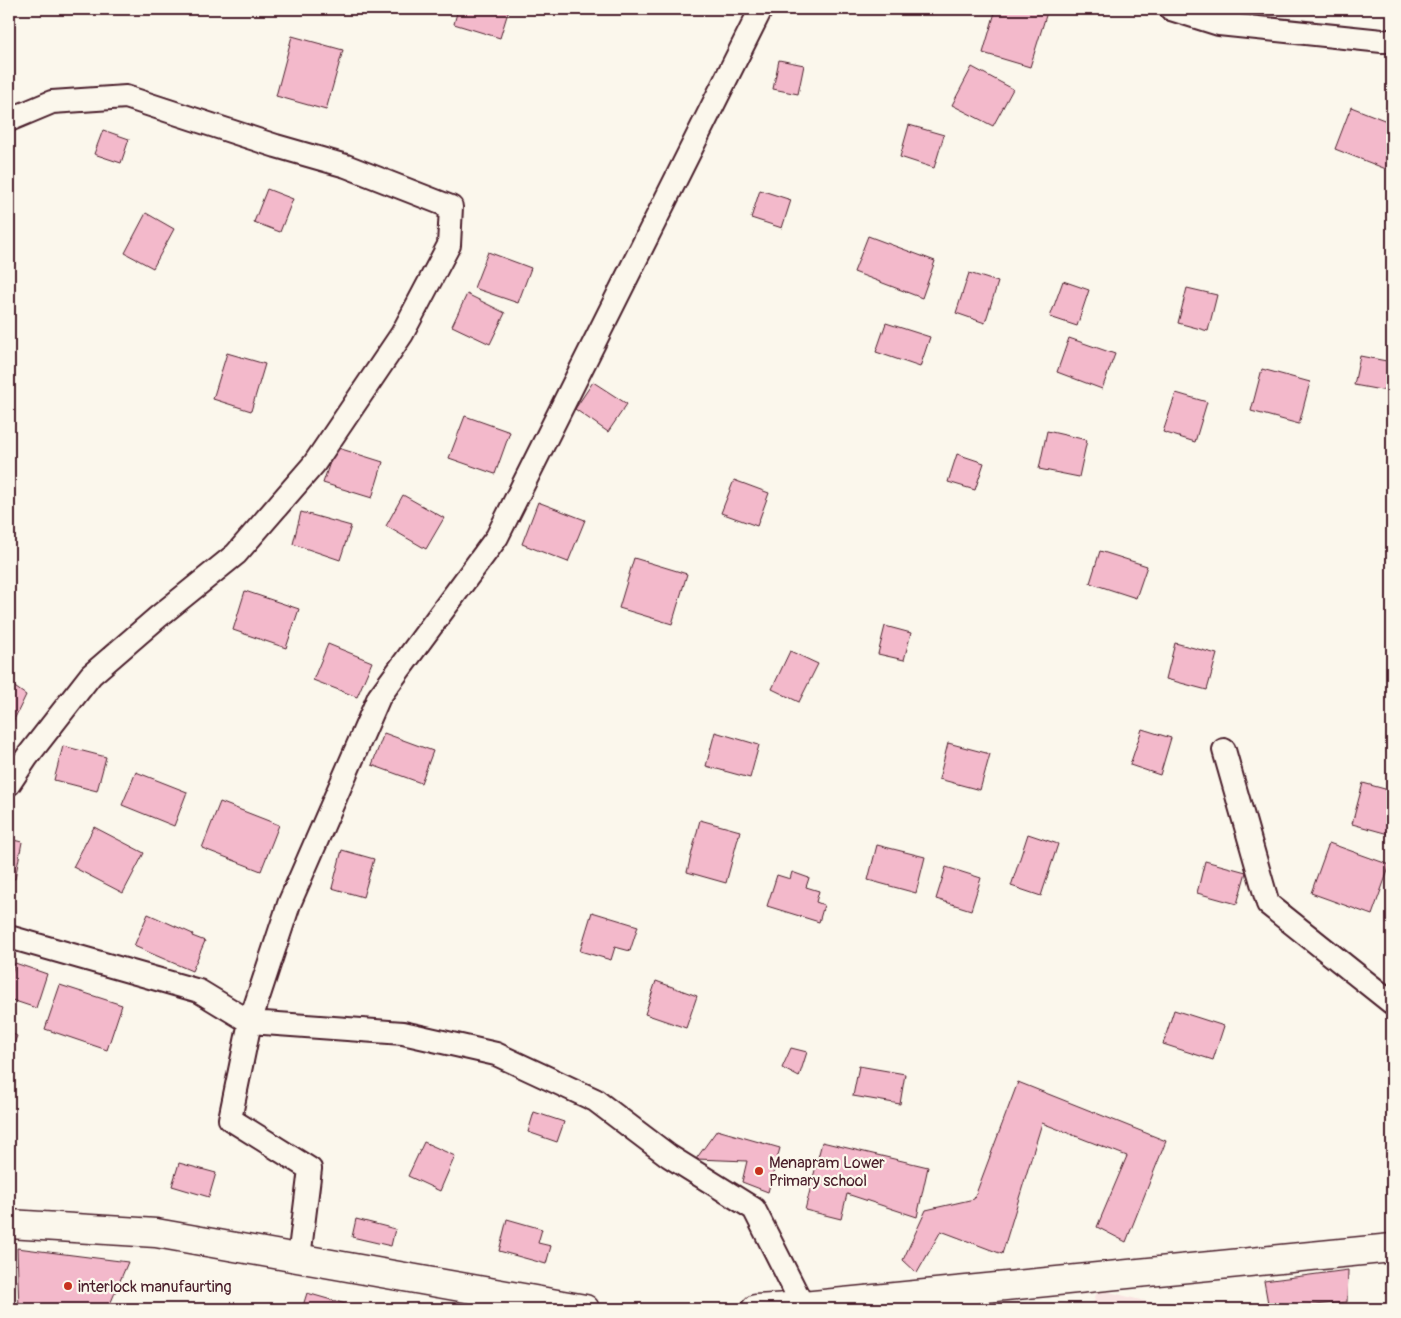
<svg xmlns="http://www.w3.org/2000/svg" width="1401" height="1318" font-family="Pangolin,sans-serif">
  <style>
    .built { fill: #f9e4e2 }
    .building { fill: #f3b9cb; stroke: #4a1f2b }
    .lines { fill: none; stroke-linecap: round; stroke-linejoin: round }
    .minor-casing { stroke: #4a1f2b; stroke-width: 26 }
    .tertiary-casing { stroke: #4a1f2b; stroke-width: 31 }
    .minor { stroke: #fbf7ec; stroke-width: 22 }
    .tertiary { stroke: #fbf7ec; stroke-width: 28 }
    .poi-dot { fill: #c8321e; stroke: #fbf7ec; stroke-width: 2 }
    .labels { text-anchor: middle; stroke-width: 4.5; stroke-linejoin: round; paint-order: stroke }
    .poi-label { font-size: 16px; fill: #4a1f2b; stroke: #fbf7ec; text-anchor: start }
  </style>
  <rect width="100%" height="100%" fill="#fbf7ec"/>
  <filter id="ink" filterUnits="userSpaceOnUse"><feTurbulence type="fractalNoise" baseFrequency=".02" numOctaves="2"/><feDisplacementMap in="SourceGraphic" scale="10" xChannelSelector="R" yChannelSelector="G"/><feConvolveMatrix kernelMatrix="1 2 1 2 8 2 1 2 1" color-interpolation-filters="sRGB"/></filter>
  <g filter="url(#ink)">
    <path class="built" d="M 1098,1289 L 1175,1309 L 1091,1309 Z"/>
    <path class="building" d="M 458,9 L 509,9 L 500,38 L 454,24 Z
      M 996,9 L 1048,9 L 1030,67 L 983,53 Z
      M 292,36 L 343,50 L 326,110 L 276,96 Z
      M 779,60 L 804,65 L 798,94 L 773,89 Z
      M 972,67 L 1013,89 L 993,126 L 952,105 Z
      M 1351,107 L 1392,123 L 1392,153 L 1386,169 L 1335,149 Z
      M 909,125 L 944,135 L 934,168 L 900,157 Z
      M 103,130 L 129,139 L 121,163 L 94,154 Z
      M 267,189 L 293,199 L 280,232 L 254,222 Z
      M 760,190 L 791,200 L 782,228 L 751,218 Z
      M 146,213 L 174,229 L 153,268 L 125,253 Z
      M 868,236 L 935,261 L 922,298 L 854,272 Z
      M 488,252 L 531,268 L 518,303 L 474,288 Z
      M 969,273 L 998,282 L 985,323 L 956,313 Z
      M 1063,281 L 1089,290 L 1077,326 L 1050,317 Z
      M 1187,288 L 1217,295 L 1208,331 L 1178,323 Z
      M 467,294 L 505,313 L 490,344 L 452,326 Z
      M 886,323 L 930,337 L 920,367 L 876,352 Z
      M 1069,338 L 1115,354 L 1102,389 L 1057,372 Z
      M 227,353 L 265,364 L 251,411 L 213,399 Z
      M 1360,356 L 1392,362 L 1392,392 L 1354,385 Z
      M 1262,369 L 1310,382 L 1299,424 L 1251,411 Z
      M 593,382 L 627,404 L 608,432 L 575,409 Z
      M 1176,393 L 1207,402 L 1195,442 L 1163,432 Z
      M 465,416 L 510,432 L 495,474 L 449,458 Z
      M 1047,431 L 1087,440 L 1079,477 L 1039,469 Z
      M 335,447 L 383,462 L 372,498 L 323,483 Z
      M 957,454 L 984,463 L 975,490 L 948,482 Z
      M 734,480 L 769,493 L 757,526 L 721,513 Z
      M 403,495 L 444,518 L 426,549 L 386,526 Z
      M 538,502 L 585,520 L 568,562 L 522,544 Z
      M 301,512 L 351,526 L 340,560 L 293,544 Z
      M 1100,551 L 1147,566 L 1136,598 L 1090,583 Z
      M 634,558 L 687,574 L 672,624 L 619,608 Z
      M 245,591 L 299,609 L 286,648 L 233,630 Z
      M 885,626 L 911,633 L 904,660 L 878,654 Z
      M 1175,643 L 1217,654 L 1207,690 L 1166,679 Z
      M 328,644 L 372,662 L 357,697 L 313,680 Z
      M 790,651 L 818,664 L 799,702 L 772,689 Z
      M 9,683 L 26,695 L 9,730 Z
      M 1142,729 L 1171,738 L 1160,775 L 1130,765 Z
      M 715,732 L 759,745 L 750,778 L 706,766 Z
      M 384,733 L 433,751 L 421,783 L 372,765 Z
      M 948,743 L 990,754 L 980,790 L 939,779 Z
      M 63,746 L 106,757 L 97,791 L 54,780 Z
      M 136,772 L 187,792 L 174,826 L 122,805 Z
      M 1363,783 L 1392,791 L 1392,835 L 1352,824 Z
      M 220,802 L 279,825 L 261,871 L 202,848 Z
      M 700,820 L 740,831 L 726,883 L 687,872 Z
      M 94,827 L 144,853 L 123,893 L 73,867 Z
      M 1028,834 L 1058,844 L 1041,896 L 1011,886 Z
      M 9,839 L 22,842 L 15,879 L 9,877 Z
      M 1329,843 L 1390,865 L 1372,915 L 1311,893 Z
      M 877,845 L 925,857 L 916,893 L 868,880 Z
      M 342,850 L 374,859 L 363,897 L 332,888 Z
      M 1205,861 L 1246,872 L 1237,904 L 1197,893 Z
      M 946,867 L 981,878 L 971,910 L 936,899 Z
      M 792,872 L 809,878 L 806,887 L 819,891 L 816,902 L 824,905 L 819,922 L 767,906 L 777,875 L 790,879 Z
      M 592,912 L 638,926 L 630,951 L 615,947 L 611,960 L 580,951 Z
      M 148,914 L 193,934 L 192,936 L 205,941 L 192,971 L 134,946 Z
      M 15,963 L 47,974 L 36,1008 L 9,999 L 9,980 Z
      M 656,981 L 697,996 L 686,1028 L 645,1014 Z
      M 60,985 L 122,1005 L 107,1050 L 45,1029 Z
      M 1174,1010 L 1224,1026 L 1213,1060 L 1163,1044 Z
      M 9,1032 L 17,1036 L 9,1056 Z
      M 791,1048 L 807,1052 L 799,1077 L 782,1068 Z
      M 859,1066 L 905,1074 L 900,1104 L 853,1096 Z
      M 1018,1082 L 1166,1141 L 1126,1242 L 1097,1227 L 1127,1156 L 1042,1123 L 1002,1254 L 941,1231 L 917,1273 L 903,1260 L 926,1210 L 974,1199 Z
      M 534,1112 L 564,1122 L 557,1142 L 528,1132 Z
      M 717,1130 L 780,1148 L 768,1192 L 742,1182 L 747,1161 L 696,1159 Z
      M 424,1142 L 455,1156 L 440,1191 L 408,1176 Z
      M 822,1142 L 928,1167 L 917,1217 L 847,1194 L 841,1219 L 805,1210 Z
      M 179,1163 L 216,1173 L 209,1197 L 172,1186 Z
      M 356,1219 L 395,1229 L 391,1246 L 352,1237 Z
      M 507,1219 L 542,1229 L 538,1243 L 551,1246 L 546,1264 L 499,1251 Z
      M 17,1248 L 128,1262 L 108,1309 L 19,1309 Z
      M 1348,1270 L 1347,1302 L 1269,1309 L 1264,1281 Z
      M 307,1293 L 363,1309 L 302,1309 Z"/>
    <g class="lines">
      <defs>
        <path id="minor" d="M 1171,9 L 1219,24 L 1382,41 L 1392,41
          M 9,120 L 52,102 L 126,97 L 276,146 L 346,166 L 451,207 L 449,245 L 402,334 L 314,464 L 236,554 L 158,617 L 91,675 L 27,757 L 9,784
          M 1224,750 L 1268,904 L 1392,1003
          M 9,937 L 199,991 L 250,1022 L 403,1033 L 496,1054 L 595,1100 L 669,1156 L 754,1209 L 803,1306
          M 299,1258 L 310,1169 L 230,1119 L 250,1022 L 289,904 L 379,697 L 497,537 L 761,9"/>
        <path id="tertiary" d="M 9,1224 L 156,1233 L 585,1309
          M 756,1309 L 803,1306 L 1392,1248"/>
      </defs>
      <use href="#minor" class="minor-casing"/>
      <use href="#tertiary" class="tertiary-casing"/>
      <use href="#minor" class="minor"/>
      <use href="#tertiary" class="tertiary"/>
    </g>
  </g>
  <g class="poi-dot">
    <circle cx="759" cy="1171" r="5"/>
    <circle cx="68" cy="1286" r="5"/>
  </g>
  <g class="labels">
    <g class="poi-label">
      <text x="769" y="1168">Menapram Lower<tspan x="769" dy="18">Primary school</tspan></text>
      <text x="78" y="1292">interlock manufaurting</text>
    </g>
  </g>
  <rect width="1401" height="1318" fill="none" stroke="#fbf7ec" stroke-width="30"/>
  <rect x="15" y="15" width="1371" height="1288" fill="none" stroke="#4a1f2b" stroke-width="2" filter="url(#ink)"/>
</svg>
